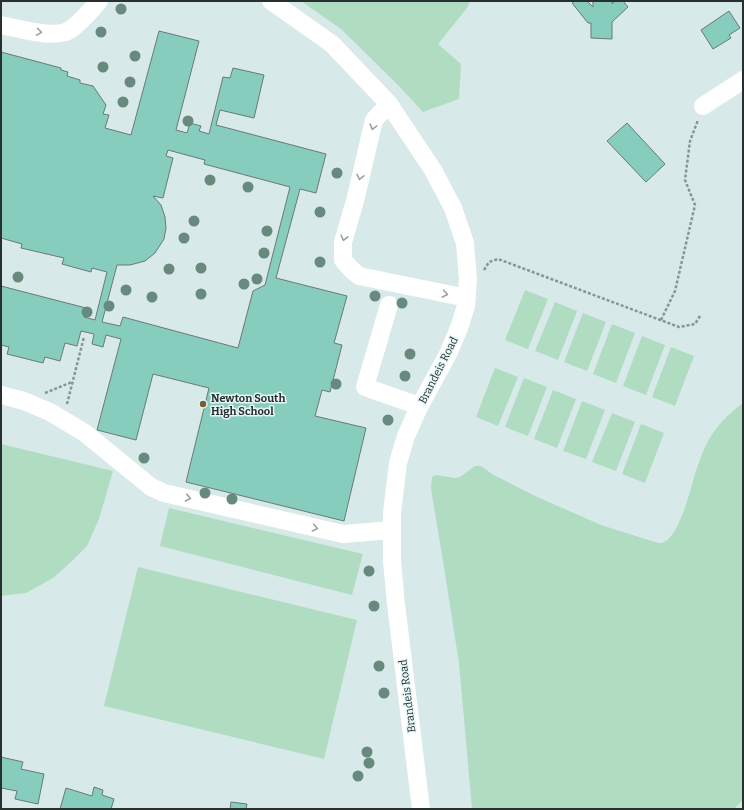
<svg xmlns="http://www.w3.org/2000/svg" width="744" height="810" font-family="Bitter,serif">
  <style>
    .green { fill: #b0dcc2 }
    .building { fill: #87cdbe; stroke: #6a7976; fill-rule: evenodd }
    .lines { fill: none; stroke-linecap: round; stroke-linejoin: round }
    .path { stroke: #889596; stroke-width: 2.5; stroke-dasharray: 3 2; stroke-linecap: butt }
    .minor { stroke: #fff; stroke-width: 18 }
    .tree { fill: #67897e }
    .oneway { stroke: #9ea1a1 }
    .poi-dot { fill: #6e6431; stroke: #e5f7f7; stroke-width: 1.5 }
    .labels { text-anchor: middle; stroke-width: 3; stroke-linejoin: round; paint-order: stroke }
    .street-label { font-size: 11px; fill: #282f2f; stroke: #e5f7f7 }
    .poi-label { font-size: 11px; font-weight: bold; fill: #282f2f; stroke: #e5f7f7; text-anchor: start }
  </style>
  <rect width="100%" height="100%" fill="#d8e9ea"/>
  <path class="green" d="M 301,1 L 470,1 L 467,8 L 438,44 L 461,64 L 459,99 L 423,112 L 398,85 L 341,29 Z
    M 525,290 L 548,299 L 528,349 L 505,340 Z
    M 555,302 L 577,311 L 558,360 L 535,351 Z
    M 583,313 L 606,322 L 587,371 L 564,362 Z
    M 612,324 L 635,333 L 616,383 L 593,374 Z
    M 642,336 L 665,345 L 646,395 L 623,386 Z
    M 671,347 L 694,356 L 675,406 L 652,397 Z
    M 495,368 L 518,377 L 498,426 L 476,417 Z
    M 524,378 L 547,387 L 528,436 L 505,427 Z
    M 553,390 L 576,399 L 557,448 L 534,439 Z
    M 582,401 L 605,410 L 586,459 L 563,451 Z
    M 742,404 L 743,404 L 743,800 L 734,809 L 472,809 L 459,663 L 444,567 L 431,489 L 432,477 L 436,475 L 455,478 L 460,477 L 475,466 L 481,466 L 492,474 L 535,496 L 601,525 L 658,543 C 660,543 662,543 664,542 C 680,535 691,487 696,471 C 699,462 702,453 706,445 C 714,429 727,414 742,404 Z
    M 612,413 L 635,422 L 616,471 L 592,462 Z
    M 641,424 L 664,433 L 645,483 L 622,474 Z
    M 1,444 L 113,471 L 99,519 L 87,546 L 71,562 L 53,578 L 26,593 L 1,596 Z
    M 169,508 L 363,554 L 352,595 L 160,546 Z
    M 138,567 L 357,620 L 324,759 L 104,706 Z"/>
  <path class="building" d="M 575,1 L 587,1 L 593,7 L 593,1 L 612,1 L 612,4 L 615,1 L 623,1 L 628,7 L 612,22 L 612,39 L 591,38 L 591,23 L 588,23 L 572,3 Z
    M 729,11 L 740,28 L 729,35 L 731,38 L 713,49 L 701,30 Z
    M 159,31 L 199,41 L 176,130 L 187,133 L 190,123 L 201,126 L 199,131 L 209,134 L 223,77 L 230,78 L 233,68 L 264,75 L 254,118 L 220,110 L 216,125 L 326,154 L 316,193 L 300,189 L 276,278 L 347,296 L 334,343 L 342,345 L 330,392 L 322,390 L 315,416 L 366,428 L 344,521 L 186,482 L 209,388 L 153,374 L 136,440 L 97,430 L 121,339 L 106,335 L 103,347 L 92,344 L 94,334 L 81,331 L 77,346 L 65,343 L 60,361 L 45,357 L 43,363 L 7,354 L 9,347 L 1,345 L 1,286 L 86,308 L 84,317 L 95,320 L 107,272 L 92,268 L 91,272 L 62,264 L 64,258 L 21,248 L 22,244 L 1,238 L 1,52 L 61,68 L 61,70 L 68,72 L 67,76 L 80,80 L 80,83 L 93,86 L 106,105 L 103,114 L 109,115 L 105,128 L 131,135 ZM 168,150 L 205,160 L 204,164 L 290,187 L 265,285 L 253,291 L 238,348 L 123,317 L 120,326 L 102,322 L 117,265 L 130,265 L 145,261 L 155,253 L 164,239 L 166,228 L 165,217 L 161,205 L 153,196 L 163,198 L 173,158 L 166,156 Z
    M 627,123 L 665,164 L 646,182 L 607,141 Z
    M 1,757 L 23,762 L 21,769 L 44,774 L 38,804 L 15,799 L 17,791 L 1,788 Z
    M 94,787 L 103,790 L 102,795 L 114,799 L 111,809 L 60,809 L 66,788 L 92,796 Z
    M 231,802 L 247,804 L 246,809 L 230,809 Z"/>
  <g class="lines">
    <path class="path" d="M 484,270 L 489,262 L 498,259 L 679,327 L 695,324 L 700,316
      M 661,320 L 675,291 L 695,205 L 685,180 L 690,141 L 698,120
      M 45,393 L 72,382
      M 67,404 L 84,337"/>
    <path class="minor" d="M 271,1 L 332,44 L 389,104 L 433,170 L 453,208 L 465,243 L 468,279 L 466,306 L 459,328 L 448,354 L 418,409 L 406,436 L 398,463 L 392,513 L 392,561 L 396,604 L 421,809
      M 1,25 C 18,28 52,39 68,31 C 80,24 90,11 99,1
      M 389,104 L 374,120 L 355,201 L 343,242 L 343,260 L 351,269 L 359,276 L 467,298
      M 703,106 L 743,80
      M 389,305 L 365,387 L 419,406
      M 1,395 L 24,401 L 50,412 L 85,433 L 151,487 L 164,493 L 343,534 L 392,530"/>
  </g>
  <g class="tree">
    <circle cx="121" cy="9" r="5.5"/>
    <circle cx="101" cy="32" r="5.5"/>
    <circle cx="135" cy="56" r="5.5"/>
    <circle cx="103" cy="67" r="5.5"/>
    <circle cx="130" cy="82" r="5.5"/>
    <circle cx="123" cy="102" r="5.5"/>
    <circle cx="188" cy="121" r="5.5"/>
    <circle cx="337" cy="173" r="5.5"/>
    <circle cx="210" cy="180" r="5.5"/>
    <circle cx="248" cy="187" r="5.5"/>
    <circle cx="320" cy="212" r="5.5"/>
    <circle cx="194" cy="221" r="5.5"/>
    <circle cx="267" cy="231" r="5.5"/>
    <circle cx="184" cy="238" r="5.5"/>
    <circle cx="264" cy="253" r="5.5"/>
    <circle cx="320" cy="262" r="5.5"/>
    <circle cx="201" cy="268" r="5.5"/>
    <circle cx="169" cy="269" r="5.5"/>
    <circle cx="18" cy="277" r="5.5"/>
    <circle cx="257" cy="279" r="5.5"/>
    <circle cx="244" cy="284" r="5.5"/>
    <circle cx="126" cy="290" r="5.5"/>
    <circle cx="201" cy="294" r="5.5"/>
    <circle cx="375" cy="296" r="5.5"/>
    <circle cx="152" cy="297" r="5.5"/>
    <circle cx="402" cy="303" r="5.5"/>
    <circle cx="109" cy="306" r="5.5"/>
    <circle cx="87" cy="312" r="5.5"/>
    <circle cx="410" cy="354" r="5.5"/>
    <circle cx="405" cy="376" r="5.5"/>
    <circle cx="336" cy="384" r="5.5"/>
    <circle cx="388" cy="420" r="5.5"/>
    <circle cx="144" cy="458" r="5.5"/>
    <circle cx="205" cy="493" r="5.5"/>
    <circle cx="232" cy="499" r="5.5"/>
    <circle cx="369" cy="571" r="5.5"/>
    <circle cx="374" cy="606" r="5.5"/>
    <circle cx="379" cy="666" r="5.5"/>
    <circle cx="384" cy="693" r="5.5"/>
    <circle cx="367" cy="752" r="5.5"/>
    <circle cx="369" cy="763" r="5.5"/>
    <circle cx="358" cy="776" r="5.5"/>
  </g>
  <defs><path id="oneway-chevron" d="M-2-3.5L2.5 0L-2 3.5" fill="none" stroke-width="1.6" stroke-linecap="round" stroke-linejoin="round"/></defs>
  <g class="oneway">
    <use href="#oneway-chevron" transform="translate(39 32) rotate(8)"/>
    <use href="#oneway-chevron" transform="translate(373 127) rotate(105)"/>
    <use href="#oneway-chevron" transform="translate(360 177) rotate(103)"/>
    <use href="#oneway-chevron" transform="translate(344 238) rotate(103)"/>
    <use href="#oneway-chevron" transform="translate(445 294) rotate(11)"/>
    <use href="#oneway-chevron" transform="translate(188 498) rotate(13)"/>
    <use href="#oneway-chevron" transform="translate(315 528) rotate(13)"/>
  </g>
  <circle class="poi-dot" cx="203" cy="404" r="4"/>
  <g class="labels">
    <g class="street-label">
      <text transform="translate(438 370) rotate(-63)" y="4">Brandeis Road</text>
      <text transform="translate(407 696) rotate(-97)" y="4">Brandeis Road</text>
    </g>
    <g class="poi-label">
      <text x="211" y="402">Newton South<tspan x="211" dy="13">High School</tspan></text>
    </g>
  </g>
  <rect width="744" height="810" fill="none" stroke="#282f2f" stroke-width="4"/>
</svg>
